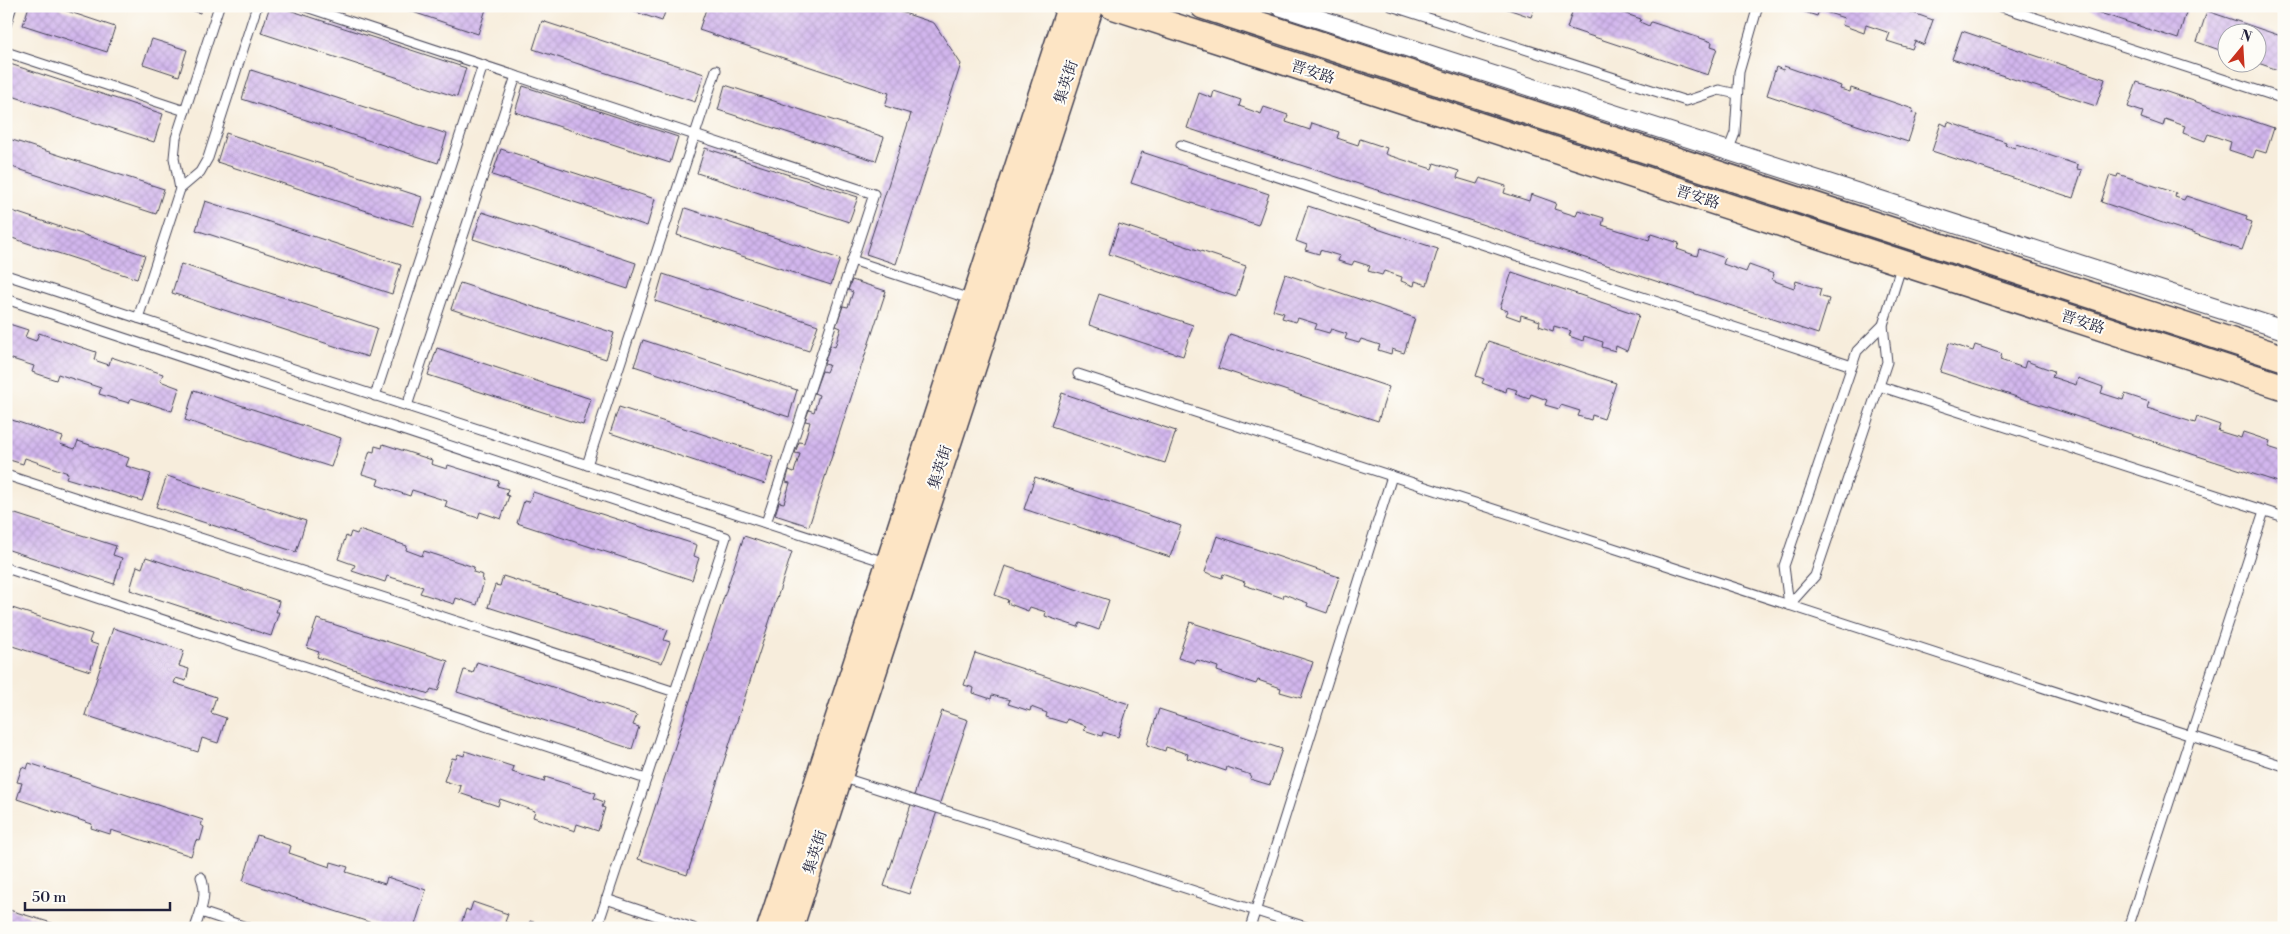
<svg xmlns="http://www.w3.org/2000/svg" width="2290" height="934" font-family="'Libre Bodoni','Noto Serif SC',serif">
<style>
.building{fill:url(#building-cross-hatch)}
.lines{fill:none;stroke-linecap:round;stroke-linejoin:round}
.service-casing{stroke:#424053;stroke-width:11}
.minor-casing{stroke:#424053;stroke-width:20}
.secondary-casing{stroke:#424053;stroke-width:28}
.service{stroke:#fff;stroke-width:9}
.minor{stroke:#fff;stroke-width:18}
.secondary{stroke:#fde5c5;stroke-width:25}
.labels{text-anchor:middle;stroke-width:4;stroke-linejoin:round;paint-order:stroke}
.street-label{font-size:15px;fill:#22223b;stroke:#fdfcf7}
</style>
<defs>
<pattern id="building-cross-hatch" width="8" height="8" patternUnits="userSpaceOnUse" patternTransform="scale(1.25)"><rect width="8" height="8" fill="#d2b6ed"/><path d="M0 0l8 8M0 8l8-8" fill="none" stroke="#b49ccc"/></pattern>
</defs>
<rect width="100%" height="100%" fill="#fdfcf7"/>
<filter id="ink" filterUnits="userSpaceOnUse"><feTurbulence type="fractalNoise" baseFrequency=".02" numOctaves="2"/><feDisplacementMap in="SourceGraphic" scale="10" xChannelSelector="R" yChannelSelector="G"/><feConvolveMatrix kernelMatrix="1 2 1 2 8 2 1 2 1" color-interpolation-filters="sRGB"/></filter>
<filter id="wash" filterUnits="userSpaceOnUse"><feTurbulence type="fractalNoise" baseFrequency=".0096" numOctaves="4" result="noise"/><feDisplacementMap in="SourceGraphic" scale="20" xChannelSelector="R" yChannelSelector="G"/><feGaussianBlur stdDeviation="1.12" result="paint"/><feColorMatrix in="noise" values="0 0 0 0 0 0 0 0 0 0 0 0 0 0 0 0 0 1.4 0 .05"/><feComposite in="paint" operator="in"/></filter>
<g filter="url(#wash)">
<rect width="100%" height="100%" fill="#f7eddc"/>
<g id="blocks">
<g class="building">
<path d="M 29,6 L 52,6 L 115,27 L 107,52 L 23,25 Z"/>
<path d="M 179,6 L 202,6 L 200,13 Z"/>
<path d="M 270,6 L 277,6 L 466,68 L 457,97 L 261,33 Z"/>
<path d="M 395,6 L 487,6 L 478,34 Z"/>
<path d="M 618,6 L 667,6 L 662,21 Z"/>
<path d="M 707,6 L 883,6 L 934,23 L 961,64 L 896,264 L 866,254 L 911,114 L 885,106 L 889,93 L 699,30 Z"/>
<path d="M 1499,6 L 1535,6 L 1531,17 Z"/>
<path d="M 1574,6 L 1602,6 L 1641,19 L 1640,22 L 1649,26 L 1651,22 L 1712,42 L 1711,46 L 1717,48 L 1708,75 L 1567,28 Z"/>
<path d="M 1800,6 L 1893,6 L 1933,20 L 1924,45 L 1915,41 L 1912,49 L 1887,41 L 1890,33 L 1866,25 L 1864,33 L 1842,25 L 1844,18 L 1819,10 L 1817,16 L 1799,10 Z"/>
<path d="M 2079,6 L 2188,6 L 2178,39 Z"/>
<path d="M 2207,11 L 2284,37 L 2284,72 L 2258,63 L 2258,32 L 2228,32 L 2228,53 L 2197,42 Z"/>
<path d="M 542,21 L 704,74 L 695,102 L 533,49 Z"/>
<path d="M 1962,31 L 2105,79 L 2096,106 L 1952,59 Z"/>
<path d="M 152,39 L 187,50 L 179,76 L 143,64 Z"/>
<path d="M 10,64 L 163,114 L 154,142 L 6,94 L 6,75 Z"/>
<path d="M 1784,66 L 1841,86 L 1840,89 L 1850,92 L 1851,88 L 1913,109 L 1912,113 L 1917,114 L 1908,142 L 1767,95 L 1776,67 L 1783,70 Z"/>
<path d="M 251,70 L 447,134 L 438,163 L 242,99 Z"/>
<path d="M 2137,82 L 2274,128 L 2266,153 L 2256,150 L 2253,158 L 2229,150 L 2231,142 L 2208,134 L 2205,141 L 2183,133 L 2185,126 L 2165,119 L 2163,126 L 2141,118 L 2143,112 L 2128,107 Z"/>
<path d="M 725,85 L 884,137 L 876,161 L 718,110 Z"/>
<path d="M 523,86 L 678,137 L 670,163 L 515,112 Z"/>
<path d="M 1214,91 L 1241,100 L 1239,106 L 1261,114 L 1264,107 L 1288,115 L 1286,122 L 1310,130 L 1312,123 L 1339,132 L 1337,138 L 1358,145 L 1360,139 L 1387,148 L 1385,154 L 1432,169 L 1434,163 L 1459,171 L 1457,178 L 1477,184 L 1480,178 L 1506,186 L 1504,193 L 1529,201 L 1531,194 L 1556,203 L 1554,209 L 1576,216 L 1578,210 L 1604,218 L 1602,225 L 1649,240 L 1651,234 L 1679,243 L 1677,249 L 1697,256 L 1699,249 L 1725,258 L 1723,264 L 1746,272 L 1749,265 L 1774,274 L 1772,280 L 1794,288 L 1796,281 L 1821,289 L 1819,296 L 1829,299 L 1818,334 L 1187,128 L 1199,93 L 1212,98 Z"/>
<path d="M 1948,122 L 2006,142 L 2005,145 L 2015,148 L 2016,144 L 2078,165 L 2077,169 L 2082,170 L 2073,198 L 1932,151 L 1941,123 L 1947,126 Z"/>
<path d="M 226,133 L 422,197 L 413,226 L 217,162 Z"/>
<path d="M 6,138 L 164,189 L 156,214 L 6,165 Z"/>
<path d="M 705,148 L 858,197 L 849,222 L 697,173 Z"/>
<path d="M 501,149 L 655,199 L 647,226 L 492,175 Z"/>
<path d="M 1142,152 L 1269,194 L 1258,225 L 1131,183 Z"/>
<path d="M 2118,174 L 2176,193 L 2175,197 L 2184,200 L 2186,196 L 2247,216 L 2246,220 L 2252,222 L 2242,250 L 2101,202 L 2110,175 L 2117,177 Z"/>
<path d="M 205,201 L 401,265 L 392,294 L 196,230 Z"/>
<path d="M 1308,206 L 1438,249 L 1427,285 L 1415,281 L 1414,286 L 1401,281 L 1402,277 L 1384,271 L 1382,275 L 1368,271 L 1370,266 L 1354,261 L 1352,265 L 1338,261 L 1340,256 L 1320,250 L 1319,254 L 1305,250 L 1307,245 L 1296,241 Z"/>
<path d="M 685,208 L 840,259 L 831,285 L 677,235 Z"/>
<path d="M 6,209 L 145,255 L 137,279 L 6,236 Z"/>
<path d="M 482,212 L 636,263 L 628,289 L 473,239 Z"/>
<path d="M 1119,224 L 1246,266 L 1236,297 L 1109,254 Z"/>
<path d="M 181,264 L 377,328 L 368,357 L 172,293 Z"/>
<path d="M 1512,272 L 1639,315 L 1627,351 L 1616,346 L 1615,351 L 1602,347 L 1603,342 L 1584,336 L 1583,341 L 1569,336 L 1571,331 L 1554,326 L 1553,331 L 1539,326 L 1540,321 L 1521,315 L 1520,320 L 1506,315 L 1508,311 L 1500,308 Z"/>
<path d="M 663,274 L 818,325 L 809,351 L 655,301 Z"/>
<path d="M 1285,274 L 1415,318 L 1404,353 L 1392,349 L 1391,354 L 1378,350 L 1380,345 L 1361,339 L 1359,343 L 1345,339 L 1347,334 L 1331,329 L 1329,333 L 1315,329 L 1317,324 L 1298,318 L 1296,322 L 1282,318 L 1284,313 L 1273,310 Z"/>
<path d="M 852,280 L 886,291 L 809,526 L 775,515 L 779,502 L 784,503 L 790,483 L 786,482 L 789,470 L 794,472 L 800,454 L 795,453 L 799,442 L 804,443 L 810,422 L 805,421 L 809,410 L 814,412 L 819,395 L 814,393 L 822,371 L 826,372 L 829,365 L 824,364 L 830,345 L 835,347 L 841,328 L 836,326 L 843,306 L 848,307 L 853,292 L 848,290 Z"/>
<path d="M 460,283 L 614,333 L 606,359 L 451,309 Z"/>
<path d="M 1099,294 L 1193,325 L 1183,356 L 1089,325 Z"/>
<path d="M 6,323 L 28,330 L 25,337 L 36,341 L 39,333 L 96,352 L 94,360 L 109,365 L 111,357 L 163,374 L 160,381 L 179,388 L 172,411 L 131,398 L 129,403 L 99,394 L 101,388 L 58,374 L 56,380 L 32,372 L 34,366 L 6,357 Z"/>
<path d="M 1230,334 L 1389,387 L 1378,421 L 1218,368 Z"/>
<path d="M 643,340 L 797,390 L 789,417 L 634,366 Z"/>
<path d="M 1488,341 L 1616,383 L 1604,419 L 1592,415 L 1591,420 L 1578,416 L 1580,411 L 1561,405 L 1559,409 L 1545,405 L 1547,400 L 1531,394 L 1529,399 L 1515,394 L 1517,390 L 1507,387 L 1506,392 L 1482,383 L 1484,379 L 1476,376 Z"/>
<path d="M 1949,343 L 1973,351 L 1975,345 L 2002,354 L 2000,360 L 2024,368 L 2026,361 L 2054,371 L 2052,377 L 2076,385 L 2078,378 L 2103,387 L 2101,393 L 2123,400 L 2125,394 L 2149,402 L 2147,408 L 2195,423 L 2197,417 L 2220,425 L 2218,431 L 2241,438 L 2243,432 L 2270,441 L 2268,447 L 2284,452 L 2284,484 L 1940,372 Z"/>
<path d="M 437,348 L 591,399 L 583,425 L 428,375 Z"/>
<path d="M 194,390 L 341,438 L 331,467 L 185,420 Z"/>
<path d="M 1062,393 L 1176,431 L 1165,463 L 1051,426 Z"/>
<path d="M 619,407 L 773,457 L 765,484 L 610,433 Z"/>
<path d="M 6,418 L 63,437 L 60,444 L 75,449 L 78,441 L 129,458 L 126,466 L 151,474 L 142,501 L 66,478 L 68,473 L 25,458 L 23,464 L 6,459 Z"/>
<path d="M 383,444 L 432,460 L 431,464 L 447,469 L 448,465 L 499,481 L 497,486 L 508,489 L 506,495 L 509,496 L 501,519 L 480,512 L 478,518 L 445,507 L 447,501 L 412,490 L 410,496 L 377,485 L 379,479 L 362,474 L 370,451 L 374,452 L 375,446 L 382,448 Z"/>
<path d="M 167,476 L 306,521 L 296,552 L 156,507 Z"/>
<path d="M 1035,477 L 1181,526 L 1170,557 L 1024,509 Z"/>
<path d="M 533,492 L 697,545 L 694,556 L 699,558 L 692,580 L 517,523 L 524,501 L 529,502 Z"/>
<path d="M 6,511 L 116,546 L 113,555 L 122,558 L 114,584 L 6,549 Z"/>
<path d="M 359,530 L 407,546 L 406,550 L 422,556 L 424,551 L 474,567 L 473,572 L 483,575 L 482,581 L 484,581 L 477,605 L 456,598 L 454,604 L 420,593 L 423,587 L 387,576 L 385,582 L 352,571 L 355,565 L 338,559 L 346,536 L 349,538 L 351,532 L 357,534 Z"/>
<path d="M 744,536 L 792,552 L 687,875 L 638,859 Z"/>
<path d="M 1217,536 L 1339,577 L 1327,613 L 1307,606 L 1308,603 L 1284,594 L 1283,598 L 1244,585 L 1245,582 L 1223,574 L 1222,578 L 1205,572 Z"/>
<path d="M 146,557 L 279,601 L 276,612 L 279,612 L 271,636 L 130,590 L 137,566 L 142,568 Z"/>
<path d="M 1005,566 L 1109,600 L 1099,630 L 1080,623 L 1078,627 L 1045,616 L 1046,612 L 1030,607 L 1028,611 L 1007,603 L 1008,600 L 995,595 Z"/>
<path d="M 503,576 L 668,630 L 664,640 L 670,642 L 662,663 L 488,607 L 495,585 L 500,586 Z"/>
<path d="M 6,606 L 92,634 L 89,642 L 98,645 L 90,671 L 6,644 Z"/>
<path d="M 317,619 L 448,661 L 438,691 L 431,689 L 429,694 L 317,657 L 319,652 L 307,648 Z"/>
<path d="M 1190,622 L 1313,662 L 1301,698 L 1280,692 L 1281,688 L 1258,680 L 1256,684 L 1217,671 L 1218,667 L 1197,660 L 1195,663 L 1178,658 Z"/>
<path d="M 113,628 L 184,651 L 179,666 L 189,669 L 186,681 L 176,678 L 174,683 L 216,697 L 211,713 L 226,718 L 218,743 L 202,738 L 198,752 L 85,715 Z"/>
<path d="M 975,653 L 1129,704 L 1118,737 L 1103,732 L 1102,736 L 1084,730 L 1086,726 L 1067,719 L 1066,723 L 1046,717 L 1047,713 L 1031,707 L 1030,711 L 1008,704 L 1010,700 L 992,695 L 991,699 L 973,693 L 974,688 L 964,685 Z"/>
<path d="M 477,662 L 637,715 L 633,725 L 639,727 L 632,749 L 457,692 L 464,670 L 473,673 Z"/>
<path d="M 1159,709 L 1282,749 L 1270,785 L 1250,779 L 1251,775 L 1227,767 L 1226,771 L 1187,758 L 1188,754 L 1166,747 L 1165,751 L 1147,745 Z"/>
<path d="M 942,711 L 968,720 L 909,894 L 884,886 Z"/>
<path d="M 465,751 L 514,767 L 512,772 L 544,782 L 545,777 L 596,793 L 594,798 L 604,802 L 602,807 L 605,808 L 598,831 L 577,824 L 575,831 L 533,817 L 535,811 L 500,799 L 498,806 L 459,793 L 461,786 L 444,781 L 452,758 L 456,759 L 458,754 L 464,756 Z"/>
<path d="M 29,763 L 203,820 L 201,825 L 204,827 L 200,841 L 196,840 L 191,856 L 111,830 L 110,834 L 91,828 L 92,824 L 17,799 L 22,783 L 17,782 L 22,767 L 27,769 Z"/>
<path d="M 257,835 L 291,846 L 289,853 L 330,867 L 331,862 L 348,867 L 346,872 L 385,884 L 387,877 L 426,890 L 414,928 L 387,928 L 243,881 Z"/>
<path d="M 473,902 L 508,914 L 505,922 L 522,928 L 460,928 L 466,909 L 470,911 Z"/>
<path d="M 6,909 L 55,924 L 53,928 L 6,928 Z"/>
<path d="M 530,921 L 550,927 L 550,928 L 528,928 Z"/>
</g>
</g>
</g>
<g filter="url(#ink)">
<use href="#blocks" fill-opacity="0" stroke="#424053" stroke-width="1"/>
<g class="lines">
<g class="service-casing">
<g id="service">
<path d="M 303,6 L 874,194 L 766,523"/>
<path d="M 1391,6 L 1686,101 L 1719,90 L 1737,94"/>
<path d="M 1999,6 L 2284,99"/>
<path d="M 6,25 L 12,6"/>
<path d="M 6,52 L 185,111"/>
<path d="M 1181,145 L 1852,366"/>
<path d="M 1728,151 L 1735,133 L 1739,72 L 1758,6"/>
<path d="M 180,189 L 200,172 L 208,158 L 257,6"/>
<path d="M 852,260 L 973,300"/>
<path d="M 6,275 L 888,563"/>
<path d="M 6,299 L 726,537 L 597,928"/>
<path d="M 138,318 L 180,189 L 174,158 L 176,138 L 219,6"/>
<path d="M 1078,374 L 2284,766"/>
<path d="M 1879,386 L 2284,517"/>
<path d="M 375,396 L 483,65"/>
<path d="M 407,406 L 516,76"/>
<path d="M 587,465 L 716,70"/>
<path d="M 6,475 L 675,692"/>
<path d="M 6,568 L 646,779"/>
<path d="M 1789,605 L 1815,576 L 1887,362 L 1883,325 L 1902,264"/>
<path d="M 1789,605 L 1784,566 L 1857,351 L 1883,325"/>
<path d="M 841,777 L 1309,928"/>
<path d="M 606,899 L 693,928"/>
<path d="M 201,912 L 249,928"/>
<path d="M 195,928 C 201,910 208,895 201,877"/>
<path d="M 1250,928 L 1392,476"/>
<path d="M 2128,928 L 2264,511"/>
</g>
</g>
<g class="minor-casing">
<path id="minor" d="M 1279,6 L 2284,330"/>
</g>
<g class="secondary-casing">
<g id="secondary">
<path d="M 1112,6 L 2284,387"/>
<path d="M 1203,6 L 2284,358"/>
<path d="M 770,928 L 1070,6"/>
<path d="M 790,928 L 1091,6"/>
</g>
</g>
<use href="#service" class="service"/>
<use href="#minor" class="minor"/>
<use href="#secondary" class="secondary"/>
</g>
</g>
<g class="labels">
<g class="street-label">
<text transform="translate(1313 72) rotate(18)" y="5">晋安路</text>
<text transform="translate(1066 82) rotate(-72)" y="5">集英街</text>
<text transform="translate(1698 197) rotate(18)" y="5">晋安路</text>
<text transform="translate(2083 322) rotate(18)" y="5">晋安路</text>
<text transform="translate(940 467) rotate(-72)" y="5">集英街</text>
<text transform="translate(815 852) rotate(-72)" y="5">集英街</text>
</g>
</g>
<rect width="2290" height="934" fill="none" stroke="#fdfcf7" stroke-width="25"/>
<g transform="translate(2242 48) rotate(18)"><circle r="24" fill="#fdfcf7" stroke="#a5a5ac"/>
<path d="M0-4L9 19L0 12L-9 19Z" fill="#c8321e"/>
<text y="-8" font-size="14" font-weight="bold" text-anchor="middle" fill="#22223b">N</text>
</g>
<path d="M25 902v8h145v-8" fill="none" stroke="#22223b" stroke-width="2.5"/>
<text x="32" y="902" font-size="15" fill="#22223b" stroke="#fdfcf7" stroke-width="4" paint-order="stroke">50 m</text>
</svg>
